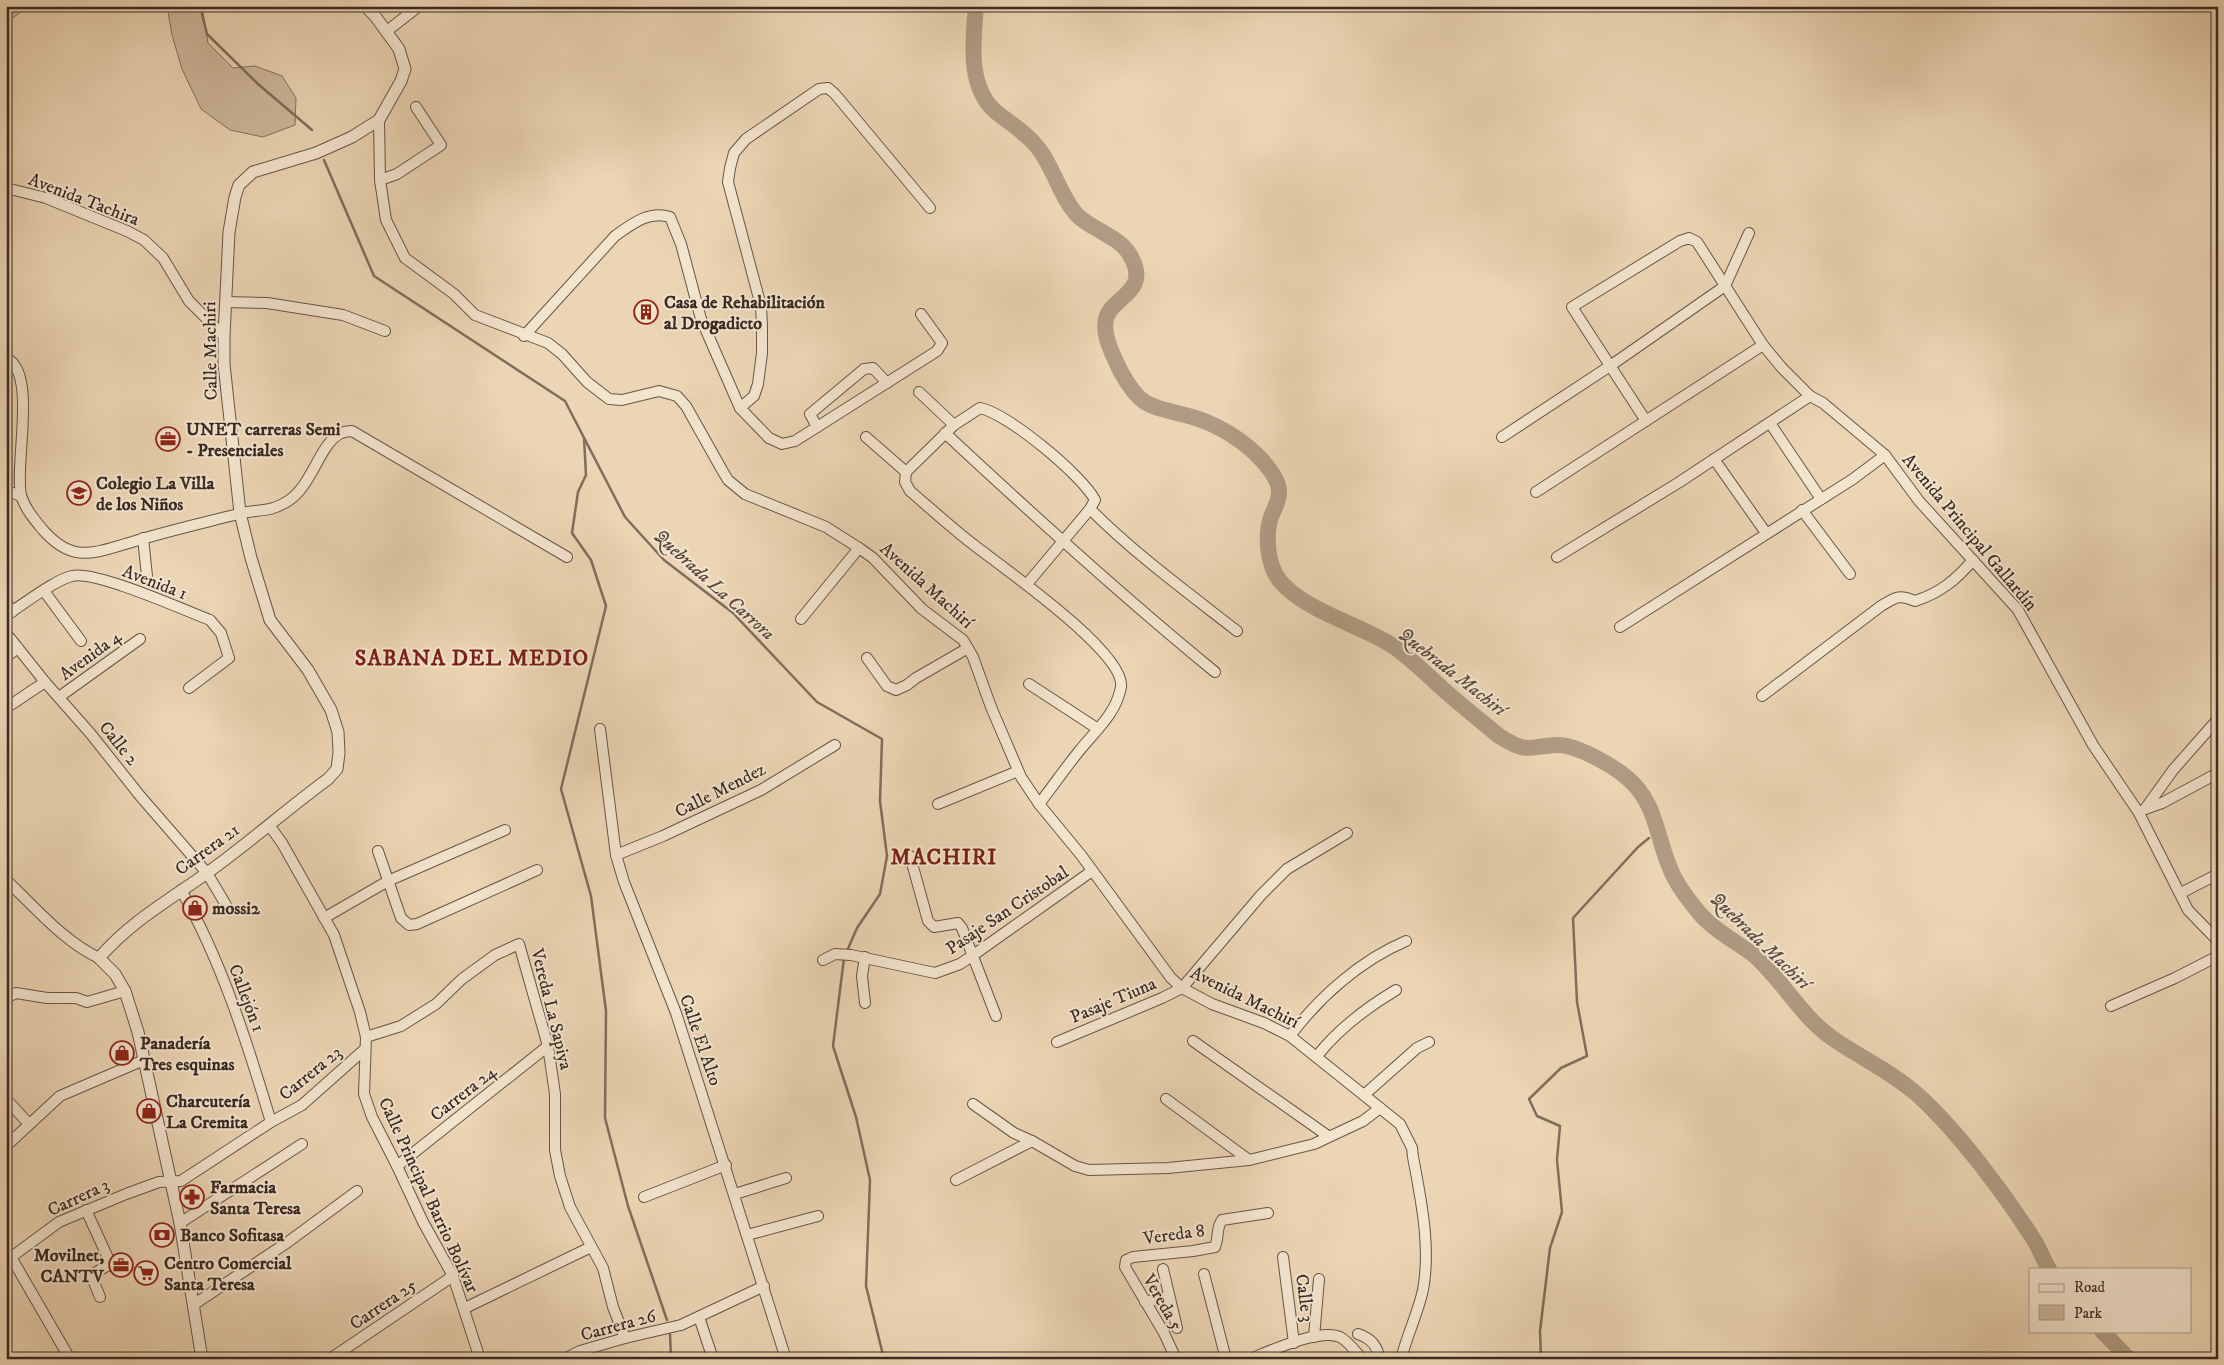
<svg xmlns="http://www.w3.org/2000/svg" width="2224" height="1365" font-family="'IM FELL DW Pica',serif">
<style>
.green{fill:#ceb89c;stroke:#847160}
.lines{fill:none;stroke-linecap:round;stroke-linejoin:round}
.stream{stroke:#806e5d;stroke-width:2.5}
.river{stroke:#af9b83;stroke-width:16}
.minor-casing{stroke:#665548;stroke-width:12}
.tertiary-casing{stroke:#665548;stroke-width:13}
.minor{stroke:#f3e4ce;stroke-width:10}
.tertiary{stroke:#f3e4ce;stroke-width:11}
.labels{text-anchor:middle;stroke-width:4;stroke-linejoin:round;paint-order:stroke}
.street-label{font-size:18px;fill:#392a24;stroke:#f3e4ce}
.poi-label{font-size:18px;font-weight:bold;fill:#392a24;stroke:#f3e4ce;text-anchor:start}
.water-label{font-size:19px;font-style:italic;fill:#5c4c40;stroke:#f3e4ce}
.district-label{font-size:22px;font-weight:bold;letter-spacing:1px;fill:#7a1f14;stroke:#f3e4ce}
</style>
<rect width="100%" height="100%" fill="#ecd5b4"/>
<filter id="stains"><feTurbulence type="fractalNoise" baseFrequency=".004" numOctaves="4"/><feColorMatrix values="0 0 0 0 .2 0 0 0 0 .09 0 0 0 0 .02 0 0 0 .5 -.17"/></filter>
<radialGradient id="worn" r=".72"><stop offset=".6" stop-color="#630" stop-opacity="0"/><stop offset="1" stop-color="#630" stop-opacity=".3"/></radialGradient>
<g class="green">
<path d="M 6,6 L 29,6 L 6,23 Z"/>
<path d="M 167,6 L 202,6 L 208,43 L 233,68 L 255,66 L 282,76 L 296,98 L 295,125 L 263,137 L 230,130 L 201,109 L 182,69 L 172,35 Z"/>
</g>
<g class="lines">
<g class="stream">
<path d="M 200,6 L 207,34 L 258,84 L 312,130"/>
<path d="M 324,160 L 374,276 L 565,401 L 625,517 L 664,560 L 733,613 L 817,702 L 882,739 L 880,801 L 887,856 L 880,894 L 857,928 L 847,951"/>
<path d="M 584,438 L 586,475 L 578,492 L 572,533 L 591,560 L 606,606 L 561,789 L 591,896 L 606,1011 L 605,1118 L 628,1206 L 667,1320"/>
<path d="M 844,958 L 833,1046 L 856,1117 L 870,1180 L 866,1286 L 884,1359"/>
<path d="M 2102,1331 L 2128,1359"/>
<path d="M 670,1334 L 671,1359"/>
<path d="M 1541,1359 L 1540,1331 L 1550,1248 L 1562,1212 L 1557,1160 L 1560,1126 L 1537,1116 L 1529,1099 L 1561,1068 L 1587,1056 L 1577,1002 L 1573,918 L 1638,847 L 1649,838"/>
</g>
<g class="river">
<path d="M 976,6 C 973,41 967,87 996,112 C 1011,124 1028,134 1039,149 C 1054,169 1060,196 1077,215 C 1092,230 1119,236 1130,255 C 1152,293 1111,296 1106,319 C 1102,336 1114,357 1121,372 C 1140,407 1150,406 1185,415 C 1211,421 1237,436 1256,454 C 1265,463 1280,479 1279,493 C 1279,501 1274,509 1271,517 C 1265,535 1267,565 1280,581 C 1304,610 1357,624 1390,644 C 1410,657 1427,675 1444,690 C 1462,706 1481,721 1499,736 C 1528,754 1526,747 1556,745 C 1575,744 1610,764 1625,776 C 1657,802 1655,833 1670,868 C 1676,884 1689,901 1701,915 C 1716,932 1737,942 1755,956 C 1783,981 1801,1016 1832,1038 C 1861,1058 1892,1072 1919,1096 C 1960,1134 2004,1193 2034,1240 C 2040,1249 2043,1260 2049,1269"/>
<path d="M 2102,1331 L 2129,1359"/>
</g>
<g class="minor-casing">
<g id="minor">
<path d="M 387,31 L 419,6"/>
<path d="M 379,120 L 380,180 L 386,220 L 405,258 L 454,294 L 475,315 L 548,343 L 562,354 L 587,382 L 609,399 L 622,400 L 659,391 L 677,396 L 686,406 L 722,470 L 728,480 L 745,494 L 826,527 L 859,548 L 873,558 L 922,609 L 963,640 L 973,657 L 991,707 L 1021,777 L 1039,804 L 1081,855 L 1171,978 L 1182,988 L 1212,1004 L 1264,1023 L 1290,1036 L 1400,1124 L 1412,1148 L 1413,1157 C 1421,1200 1431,1246 1423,1290 C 1418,1313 1407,1335 1401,1359"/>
<path d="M 380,180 L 397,174 L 441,145 L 416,107"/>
<path d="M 6,188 L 46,198 L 127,231 L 144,240 L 163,258 L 189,301 L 224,336"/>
<path d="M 227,302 L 267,303 L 343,315 L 385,331"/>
<path d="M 524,336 L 615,236 C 632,224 649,210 670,217 L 681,244 L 701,319 L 740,408 L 769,438 L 782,444 L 795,441 L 937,351 L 942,343 L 921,314"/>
<path d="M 6,358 C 38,372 14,464 21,495 C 25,509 34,519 43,530 C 73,564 93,553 132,542 C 167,531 203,523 238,514 C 260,508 267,514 288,501 C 313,485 319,444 341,433 C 344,432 349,431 352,431 L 567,557"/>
<path d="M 919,392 L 954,425"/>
<path d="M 740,408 L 754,396 L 758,384 L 762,353 L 762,326 L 761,306 L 728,182 L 730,168 L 734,153 L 746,139 L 819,89 L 828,88 L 835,94 L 930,208"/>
<path d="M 1646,421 L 1572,307 L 1680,241 L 1689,238 L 1697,242 L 1763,345 L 1782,368 L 1810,396 L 1823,403 L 1885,455 L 1919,501 L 2018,610 L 2093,745 L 2139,813 L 2188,910 L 2218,941"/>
<path d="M 1770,423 L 1821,499"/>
<path d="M 817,427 L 810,414 L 864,369 L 873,368 L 887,383"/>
<path d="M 945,433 C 1033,515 1122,596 1215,672"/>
<path d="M 866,437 L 906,472"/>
<path d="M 1502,437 L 1610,366 L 1725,286 L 1749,233"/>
<path d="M 1714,459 L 1766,533"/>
<path d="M 1536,492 L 1763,345"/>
<path d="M 6,494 L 13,493 L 21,496"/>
<path d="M 1090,509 C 1135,554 1187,592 1237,631"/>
<path d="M 1802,510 L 1850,574"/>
<path d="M 143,538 L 147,576"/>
<path d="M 1557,557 L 1678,483 L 1810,396"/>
<path d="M 1027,584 L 1090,509 L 1095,500 C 1081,474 1008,414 980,408 L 954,425 L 906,472 L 905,482 L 910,491 C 931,509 952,528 974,545 C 1002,567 1126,653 1121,687 C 1116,714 1096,730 1080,750 C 1066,767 1053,786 1039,804"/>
<path d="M 44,591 L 81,641"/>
<path d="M 6,601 L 12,612"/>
<path d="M 6,615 C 23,605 54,580 72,576 C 95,570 184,610 210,620 L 221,633 L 229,658 L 189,688"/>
<path d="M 801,619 L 859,548"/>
<path d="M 1620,627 L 1853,479 L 1885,455"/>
<path d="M 6,633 L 45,682 L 90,733 L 141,797 L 207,873 L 226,905"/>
<path d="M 6,657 L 18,648"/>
<path d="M 867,658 L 887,686 L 896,690 L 907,685 L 916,678 L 968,648"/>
<path d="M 1029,684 L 1098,729"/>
<path d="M 1762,696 L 1881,606 C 1896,597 1899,594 1915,601 C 1940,593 1956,580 1973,560"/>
<path d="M 59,697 L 140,639"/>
<path d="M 6,708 L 45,682"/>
<path d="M 600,729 L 616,855 L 624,882 L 676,1013 L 786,1359"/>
<path d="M 938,804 L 1018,771"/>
<path d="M 2145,809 L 2173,770 L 2218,719"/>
<path d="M 2145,809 L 2162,803 L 2218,773"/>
<path d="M 269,825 L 282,843 L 334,935 L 360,1012 L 366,1037 L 364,1094 L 372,1117 L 397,1166 L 423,1222 L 453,1276 L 480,1359"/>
<path d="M 378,851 L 401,918 L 409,925 L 417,924 L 537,870"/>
<path d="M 616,855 L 663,836 L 761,790 L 835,745"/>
<path d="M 910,856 L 928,921 L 934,927 L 958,923 L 962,928 L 996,1016"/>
<path d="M 6,880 C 35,907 63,941 99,958"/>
<path d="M 181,890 C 222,962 247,1042 271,1122"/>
<path d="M 2181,893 L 2218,874"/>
<path d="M 324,918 L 388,881 L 505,830"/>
<path d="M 865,957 L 862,976 L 865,1003"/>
<path d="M 823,960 L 835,954 L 851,955 L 935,973 L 960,964 L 972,956 L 1092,871"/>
<path d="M 6,998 L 16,993 L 47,998 L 76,998 L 87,1002 L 125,991"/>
<path d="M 2111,1006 L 2175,978 L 2218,956"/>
<path d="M 1290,1036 C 1319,997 1361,960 1406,941"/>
<path d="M 366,1037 L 401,1026 L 436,1004 L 462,979 L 495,955 L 519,944 L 548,1046 L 555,1094 L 555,1150 L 560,1176 L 570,1207 L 603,1268 L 613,1307 L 625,1338"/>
<path d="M 1193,1041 L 1328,1136"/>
<path d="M 1057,1042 L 1162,998 L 1182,988 L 1261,895 L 1287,869 L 1347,833"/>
<path d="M 1317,1056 C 1339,1028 1366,1008 1396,990"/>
<path d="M 1364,1095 L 1417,1048 L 1429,1042"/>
<path d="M 6,1099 L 29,1124"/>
<path d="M 1166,1099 L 1249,1160"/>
<path d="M 973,1104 L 1014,1133 L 1032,1141 L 1075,1166 L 1089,1170 L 1168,1168 L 1249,1160 L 1314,1144 L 1363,1121 L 1380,1108"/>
<path d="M 6,1146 L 60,1096 L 144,1060"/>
<path d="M 397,1166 L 548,1046"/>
<path d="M 956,1180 L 1032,1141"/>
<path d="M 735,1194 L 786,1178"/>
<path d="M 644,1197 L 726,1165"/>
<path d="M 86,1210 L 109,1260 L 107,1266 L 91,1275 L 100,1297"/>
<path d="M 180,1223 L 302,1144"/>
<path d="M 747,1235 L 818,1216"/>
<path d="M 11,1257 L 70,1359"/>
<path d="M 1283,1257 L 1294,1343"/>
<path d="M 6,1261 L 59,1222 L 126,1194 L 159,1182 L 181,1181 L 271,1122 L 302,1105 L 365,1049"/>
<path d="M 1163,1269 L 1177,1328"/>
<path d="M 1204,1274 L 1226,1359"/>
<path d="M 1145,1302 L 1169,1297"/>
<path d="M 193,1305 L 288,1242 L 357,1191"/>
<path d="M 465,1308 L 591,1247"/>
<path d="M 699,1317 L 713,1359"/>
<path d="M 1358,1334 C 1370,1338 1378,1345 1379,1359"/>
<path d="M 1314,1337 L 1319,1279"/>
<path d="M 330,1359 L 453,1276"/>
<path d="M 564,1359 L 580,1351 L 625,1338 L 681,1325 L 764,1286"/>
<path d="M 1176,1359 L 1164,1333 L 1125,1267 L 1126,1260 L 1133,1257 L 1193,1251 L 1215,1247 C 1219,1237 1216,1228 1222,1220 L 1268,1213"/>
<path d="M 1250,1359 C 1270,1351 1320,1328 1340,1337 C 1348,1341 1356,1352 1362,1359"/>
</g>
</g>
<g class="tertiary-casing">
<path id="tertiary" d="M 202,1359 L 180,1223 L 138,1032 L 125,991 L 115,974 L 99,958 C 131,921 168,901 207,873 C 249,843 287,809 328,779 L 337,769 L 339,753 L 338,732 L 331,710 L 308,670 L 270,620 L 251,558 L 240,513 L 224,364 L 224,336 L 229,232 L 235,197 L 239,185 L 253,172 L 316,153 L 352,137 L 379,120 L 401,81 L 405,69 L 399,49 L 375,16 L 365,6"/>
</g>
<use href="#minor" class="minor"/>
<use href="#tertiary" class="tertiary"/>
</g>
<defs>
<g id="building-ring" transform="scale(1.25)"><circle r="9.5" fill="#f3e4ce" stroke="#8f2418" stroke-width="1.5"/><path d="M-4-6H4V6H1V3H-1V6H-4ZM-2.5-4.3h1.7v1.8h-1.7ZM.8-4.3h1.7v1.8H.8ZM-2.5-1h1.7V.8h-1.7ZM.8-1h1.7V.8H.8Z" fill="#8f2418"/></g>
<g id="office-ring" transform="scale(1.25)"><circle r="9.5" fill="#f3e4ce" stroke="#8f2418" stroke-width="1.5"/><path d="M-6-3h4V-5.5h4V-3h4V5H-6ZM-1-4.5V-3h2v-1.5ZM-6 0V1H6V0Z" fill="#8f2418"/></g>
<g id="school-ring" transform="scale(1.25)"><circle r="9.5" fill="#f3e4ce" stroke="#8f2418" stroke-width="1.5"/><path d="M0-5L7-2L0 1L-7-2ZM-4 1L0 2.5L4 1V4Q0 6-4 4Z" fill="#8f2418"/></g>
<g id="shop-ring" transform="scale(1.25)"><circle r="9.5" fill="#f3e4ce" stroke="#8f2418" stroke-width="1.5"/><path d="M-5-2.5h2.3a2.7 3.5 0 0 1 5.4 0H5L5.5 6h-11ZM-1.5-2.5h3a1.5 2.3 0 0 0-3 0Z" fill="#8f2418"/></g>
<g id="pharmacy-ring" transform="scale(1.25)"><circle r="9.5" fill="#f3e4ce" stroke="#8f2418" stroke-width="1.5"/><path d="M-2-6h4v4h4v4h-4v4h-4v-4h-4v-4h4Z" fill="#8f2418"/></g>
<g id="bank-ring" transform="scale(1.25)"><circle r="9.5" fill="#f3e4ce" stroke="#8f2418" stroke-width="1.5"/><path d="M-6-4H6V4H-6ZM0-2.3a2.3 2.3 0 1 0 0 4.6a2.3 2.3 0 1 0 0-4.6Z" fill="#8f2418"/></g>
<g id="supermarket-ring" transform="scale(1.25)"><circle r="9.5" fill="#f3e4ce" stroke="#8f2418" stroke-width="1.5"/><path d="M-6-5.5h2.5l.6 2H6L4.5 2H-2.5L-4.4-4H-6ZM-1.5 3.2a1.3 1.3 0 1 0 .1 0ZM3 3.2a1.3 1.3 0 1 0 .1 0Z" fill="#8f2418"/></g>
</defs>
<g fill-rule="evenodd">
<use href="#building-ring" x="646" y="312"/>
<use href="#office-ring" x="168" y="439"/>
<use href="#school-ring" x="79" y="493"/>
<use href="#shop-ring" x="195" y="908"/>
<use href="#shop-ring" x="122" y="1053"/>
<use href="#shop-ring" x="149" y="1111"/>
<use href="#pharmacy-ring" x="192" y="1197"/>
<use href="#bank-ring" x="162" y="1235"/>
<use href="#office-ring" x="121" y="1265"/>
<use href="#supermarket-ring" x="146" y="1273"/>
</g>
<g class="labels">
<g class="street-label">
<text transform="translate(84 199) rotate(21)" y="6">Avenida Tachira</text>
<text transform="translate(210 351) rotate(-91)" y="6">Calle Machiri</text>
<text transform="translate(1970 532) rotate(50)" y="6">Avenida Principal Gallardín</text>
<text transform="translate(155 582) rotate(21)" y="6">Avenida 1</text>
<text transform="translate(927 585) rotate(42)" y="6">Avenida Machirí</text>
<text transform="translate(90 655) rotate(-36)" y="6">Avenida 4</text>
<text transform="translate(119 743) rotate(51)" y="6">Calle 2</text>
<text transform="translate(720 790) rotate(-27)" y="6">Calle Mendez</text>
<text transform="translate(207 849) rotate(-36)" y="6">Carrera 21</text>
<text transform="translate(1007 910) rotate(-34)" y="6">Pasaje San Cristobal</text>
<text transform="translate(1245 997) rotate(26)" y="6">Avenida Machirí</text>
<text transform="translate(247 998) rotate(69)" y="6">Callejón 1</text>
<text transform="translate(1113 1000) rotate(-23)" y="6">Pasaje Tiuna</text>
<text transform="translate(552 1009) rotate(76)" y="6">Vereda La Sapiya</text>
<text transform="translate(701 1040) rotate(71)" y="6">Calle El Alto</text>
<text transform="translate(310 1073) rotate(-39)" y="6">Carrera 23</text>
<text transform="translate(463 1093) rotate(-38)" y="6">Carrera 24</text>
<text transform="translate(429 1195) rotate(65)" y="6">Calle Principal Barrio Bolívar</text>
<text transform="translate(78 1197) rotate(-25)" y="6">Carrera 3</text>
<text transform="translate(1174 1234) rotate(-8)" y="6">Vereda 8</text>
<text transform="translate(1305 1298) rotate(83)" y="6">Calle 3</text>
<text transform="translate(1163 1302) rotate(60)" y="6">Vereda 5</text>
<text transform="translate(383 1304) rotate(-34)" y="6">Carrera 25</text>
<text transform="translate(618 1325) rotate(-15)" y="6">Carrera 26</text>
</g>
<g class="poi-label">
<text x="664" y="308">Casa de Rehabilitación<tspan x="664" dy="21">al Drogadicto</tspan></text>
<text x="186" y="435">UNET carreras Semi<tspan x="186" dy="21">- Presenciales</tspan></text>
<text x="96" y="489">Colegio La Villa<tspan x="96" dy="21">de los Niños</tspan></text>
<text x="212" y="914">mossi2</text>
<text x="140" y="1049">Panadería<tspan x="140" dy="21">Tres esquinas</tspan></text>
<text x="166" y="1107">Charcutería<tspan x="166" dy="21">La Cremita</tspan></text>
<text x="210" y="1193">Farmacia<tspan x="210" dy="21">Santa Teresa</tspan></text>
<text x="180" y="1241">Banco Sofitasa</text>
<text x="104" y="1261" text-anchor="end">Movilnet,<tspan x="104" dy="21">CANTV</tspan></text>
<text x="164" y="1269">Centro Comercial<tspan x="164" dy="21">Santa Teresa</tspan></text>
</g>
<g class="water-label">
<text transform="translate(715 584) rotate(42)" y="7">Quebrada La Carrora</text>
<text transform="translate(1453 671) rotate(38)" y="7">Quebrada Machirí</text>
<text transform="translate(1761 940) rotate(44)" y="7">Quebrada Machirí</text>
</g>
<g class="district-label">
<text x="472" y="665">SABANA DEL MEDIO</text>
<text x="944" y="864">MACHIRI</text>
</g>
</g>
<rect width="2224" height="1365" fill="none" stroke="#ecd5b4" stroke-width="25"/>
<rect x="8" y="8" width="2209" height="1350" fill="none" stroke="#392a24" stroke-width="2.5"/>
<rect x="12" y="12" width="2199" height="1340" fill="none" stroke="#392a24"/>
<rect x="2029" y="1268" width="162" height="65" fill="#f3e4ce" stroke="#a99a8a"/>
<rect x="2039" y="1284" width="25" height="8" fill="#f3e4ce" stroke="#a99a8a"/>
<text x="2074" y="1292" font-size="15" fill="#392a24">Road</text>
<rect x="2039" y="1305" width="25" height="15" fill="#ceb89c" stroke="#a99a8a"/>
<text x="2074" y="1318" font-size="15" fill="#392a24">Park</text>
<rect width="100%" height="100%" filter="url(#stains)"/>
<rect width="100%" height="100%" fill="url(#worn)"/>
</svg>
